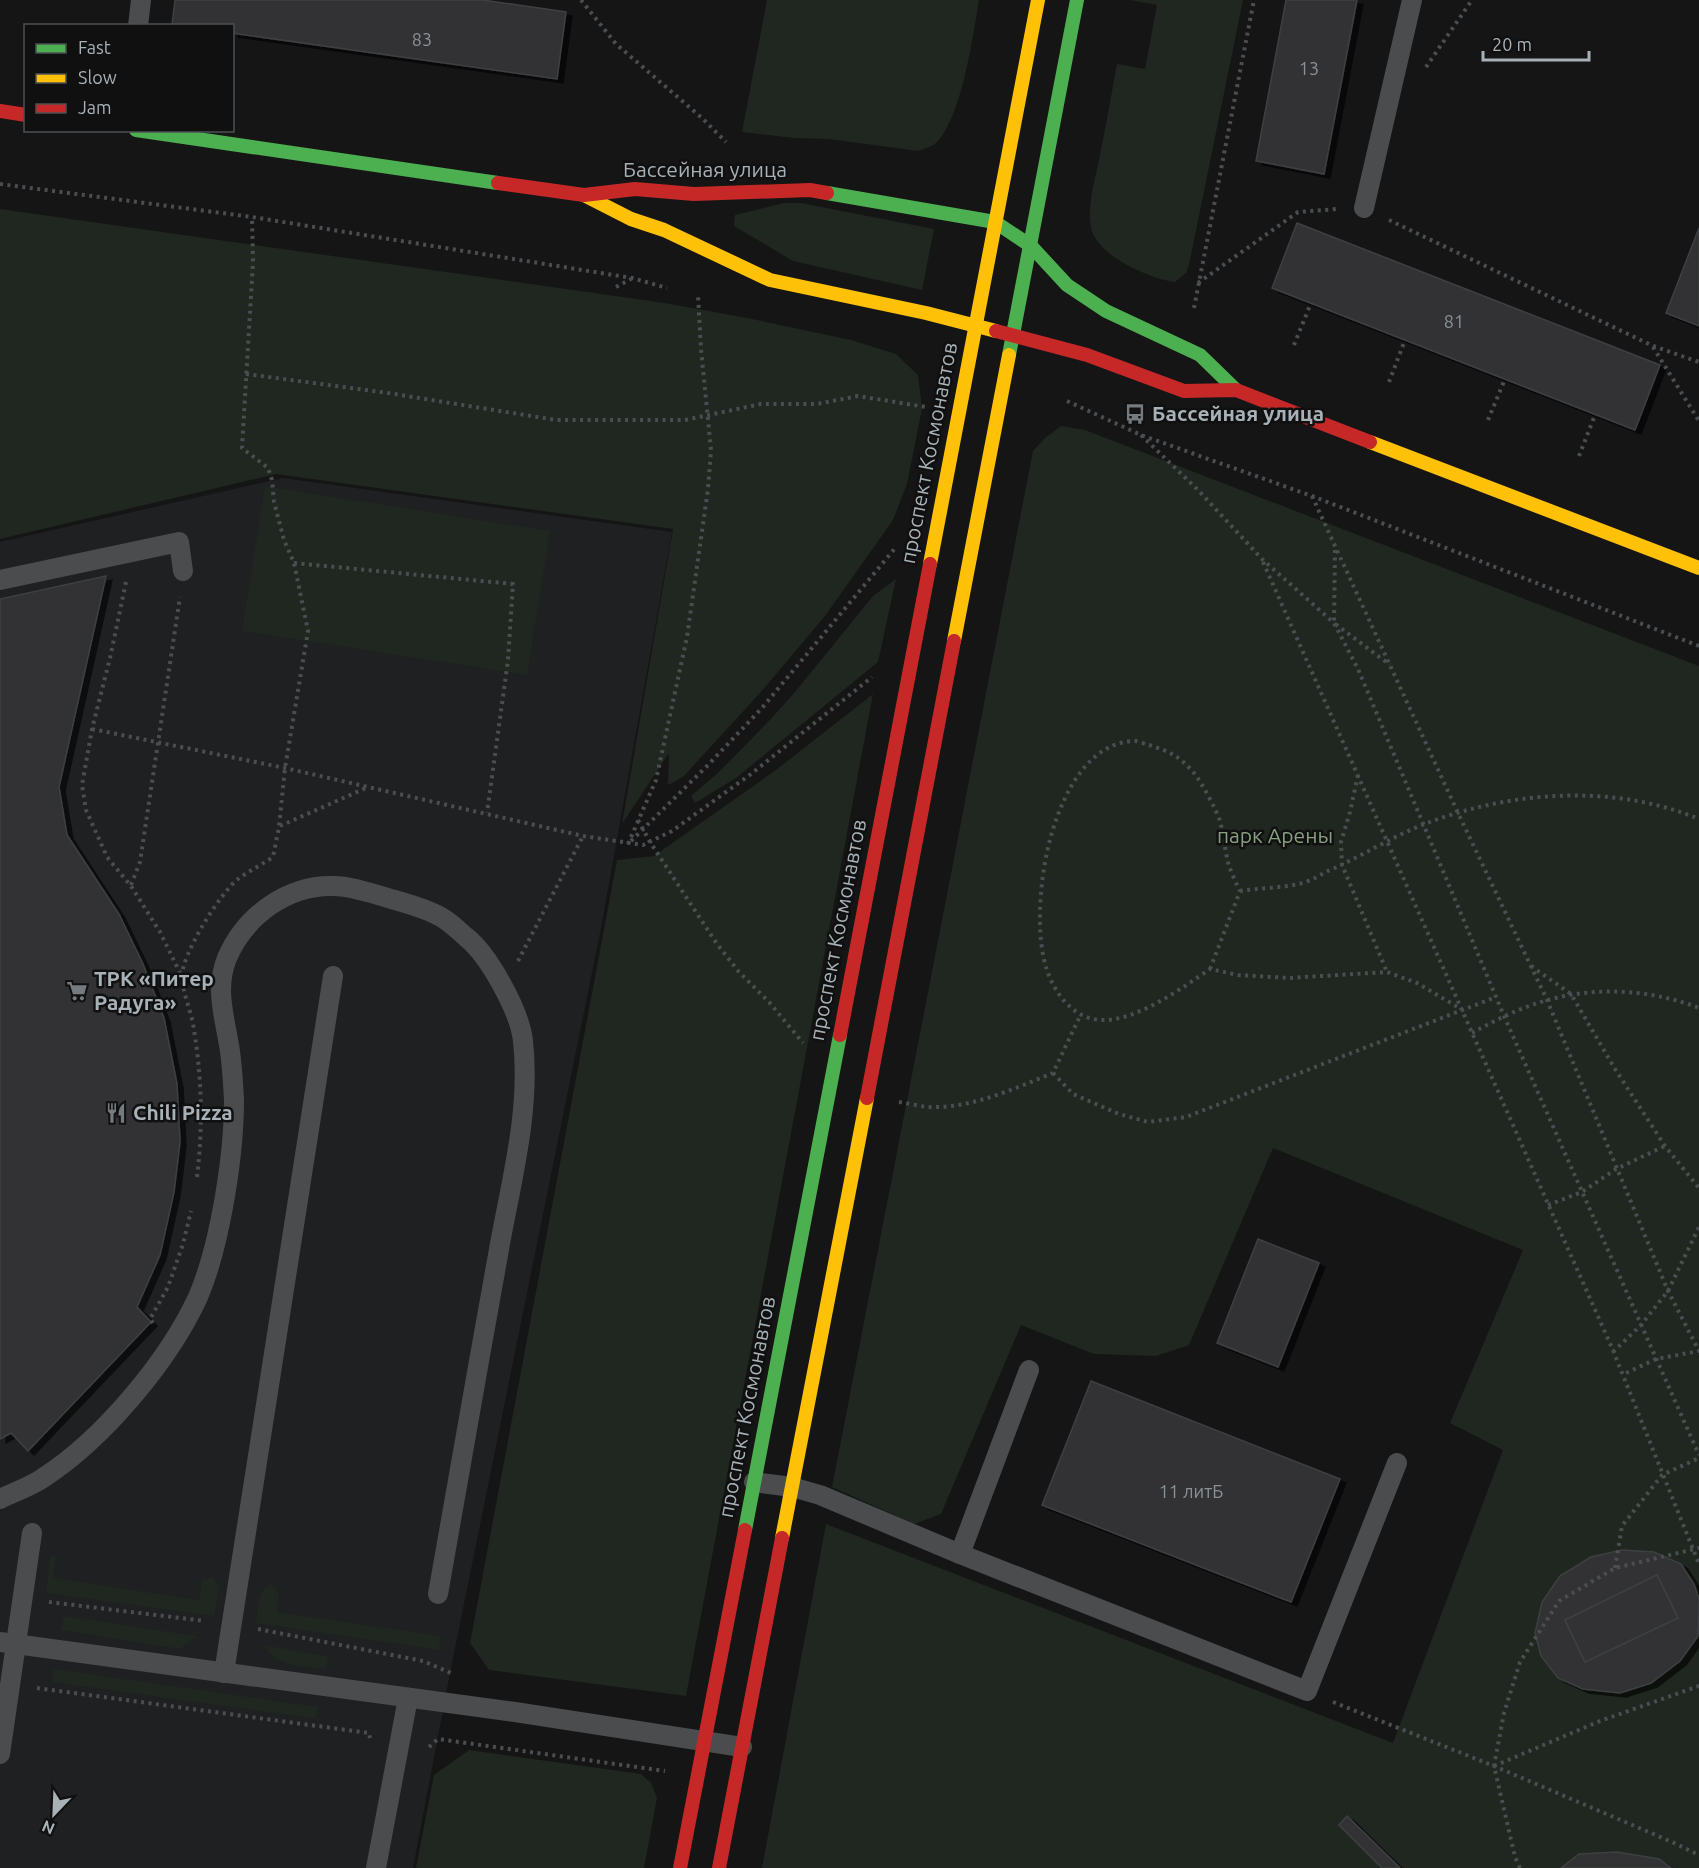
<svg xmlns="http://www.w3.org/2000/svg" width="1699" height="1868" font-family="Ubuntu,sans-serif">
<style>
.built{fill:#1f2021}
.green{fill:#202620}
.building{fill:#313234;stroke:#3e4042;stroke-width:1.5;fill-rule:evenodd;filter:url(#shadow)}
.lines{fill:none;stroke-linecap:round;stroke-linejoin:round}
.path{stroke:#4b4e50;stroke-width:4;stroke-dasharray:3 4.5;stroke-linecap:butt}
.lane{stroke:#4a4c4e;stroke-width:20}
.fast{stroke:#4caf50;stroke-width:14}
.slow{stroke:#ffc107;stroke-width:14}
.jam{stroke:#c62828;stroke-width:14}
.labels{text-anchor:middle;stroke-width:5;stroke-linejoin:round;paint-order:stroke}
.number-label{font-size:18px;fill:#8a9196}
.street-label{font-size:21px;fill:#a7b1b6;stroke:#101011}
.poi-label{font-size:21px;font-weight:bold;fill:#a7b1b6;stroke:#101011;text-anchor:start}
.park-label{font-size:21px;fill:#88a07f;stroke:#101011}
</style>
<defs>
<filter id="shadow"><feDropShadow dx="6" dy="4" stdDeviation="0" flood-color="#0009"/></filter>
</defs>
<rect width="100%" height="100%" fill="#151516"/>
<path class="built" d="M 283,478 L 672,532 L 601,928 L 450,1673 L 413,1868 L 0,1868 L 0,542 Z"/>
<g class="green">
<path d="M 767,0 L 979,0 C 973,37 962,112 939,140 C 933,147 926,148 918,151 L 829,139 L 794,138 L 742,132 Z"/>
<path d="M 1130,0 L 1243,0 L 1189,265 L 1186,273 L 1175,282 C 1150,279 1095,255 1091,227 C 1087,204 1095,181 1099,159 C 1106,127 1111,96 1117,64 L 1145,69 L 1157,5 Z"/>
<path d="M 784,203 L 801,203 L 934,229 L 922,290 L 793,261 L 734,226 L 735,215 Z"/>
<path d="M 0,209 L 665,303 L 747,318 L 851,340 L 896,354 L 918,375 L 922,409 L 907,484 L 893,520 L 825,616 L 760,693 L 683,777 L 668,785 L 669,753 L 622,824 L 673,529 L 276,474 L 0,539 Z"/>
<path d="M 1061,426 L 1085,430 L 1699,666 L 1699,1868 L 762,1868 L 826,1524 L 1393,1743 L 1503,1450 L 1450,1423 L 1523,1250 L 1273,1148 L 1189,1345 L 1156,1356 L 1094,1354 L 1021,1325 L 941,1514 L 914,1524 L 832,1487 L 1033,451 L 1045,438 Z"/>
<path d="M 265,486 L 550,531 L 527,675 L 242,631 Z"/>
<path d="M 896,579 L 878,662 L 736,778 L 695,803 L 691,796 L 719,772 L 768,722 L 795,692 L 873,596 Z"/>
<path d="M 873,694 L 686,1696 L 489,1670 L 470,1643 L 617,860 L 654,856 L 776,770 Z"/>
<path d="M 53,1555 L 56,1557 L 53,1578 L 199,1600 L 202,1580 L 213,1577 L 219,1586 L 214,1616 L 46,1593 L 50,1557 Z"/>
<path d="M 271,1584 L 279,1593 L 277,1612 L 441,1636 L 439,1650 L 256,1623 C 258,1609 257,1591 271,1584 Z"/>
<path d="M 64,1616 L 197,1636 L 180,1649 L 61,1630 Z"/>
<path d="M 264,1645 L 328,1656 L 326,1669 C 303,1666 276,1668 264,1645 Z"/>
<path d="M 54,1669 L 318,1707 L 316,1719 L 52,1682 Z"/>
<path d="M 469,1750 L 641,1774 L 651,1783 L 657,1798 L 644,1868 L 416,1868 L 434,1775 Z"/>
</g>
<g class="building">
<path d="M 175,0 L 483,0 L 566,12 L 557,79 L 232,33 L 232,26 L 172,25 Z"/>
<path d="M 1286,0 L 1357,0 L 1324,174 L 1256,161 Z"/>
<path d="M 1297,223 L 1660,365 L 1635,430 L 1272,288 Z"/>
<path d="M 1699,228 L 1699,326 L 1666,313 Z"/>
<path d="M 106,576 L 59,787 L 67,835 L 119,914 L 143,964 L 164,1018 L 177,1084 L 180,1142 L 174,1192 L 160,1255 L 137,1307 L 151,1322 L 28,1451 L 11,1433 L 0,1439 L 0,599 Z"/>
<path d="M 1258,1239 L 1319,1263 L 1278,1367 L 1217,1343 Z"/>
<path d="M 1091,1381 L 1340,1479 L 1291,1602 L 1042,1505 Z"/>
<path d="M 1622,1550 L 1654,1552 L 1681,1564 L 1694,1584 L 1699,1599 L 1698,1636 L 1680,1661 L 1651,1683 L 1620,1693 L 1583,1689 L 1558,1678 L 1541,1656 L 1535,1633 L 1542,1602 L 1560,1576 L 1591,1557 ZM 1657,1575 L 1678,1618 L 1585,1662 L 1565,1620 Z"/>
<path d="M 1657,1575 L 1678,1618 L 1585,1662 L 1565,1620 Z"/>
<path d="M 1347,1816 L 1400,1868 L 1382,1868 L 1339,1825 Z"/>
<path d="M 1617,1852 L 1659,1859 L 1671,1868 L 1561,1868 L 1579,1854 Z"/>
</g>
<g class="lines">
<g class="path">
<path d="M 581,0 L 616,44 L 702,118 L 726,142"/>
<path d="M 1426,67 L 1472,0"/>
<path d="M 0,184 L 252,217 L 632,278 L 667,288"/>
<path d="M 1389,220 L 1653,346 L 1699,362"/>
<path d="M 1198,283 L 1298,212 L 1337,209"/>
<path d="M 616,287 L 631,279"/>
<path d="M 1194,308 L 1254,0"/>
<path d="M 1294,345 L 1311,303"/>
<path d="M 1653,347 L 1699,421"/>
<path d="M 246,374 L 388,393 L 556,420 L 685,420 L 761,404 L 817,404 L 858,396 L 926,407"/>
<path d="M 1389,382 L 1405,340"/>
<path d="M 1067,401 L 1141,435 L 1312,496 L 1699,646"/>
<path d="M 1488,420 L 1505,379"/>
<path d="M 1141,435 L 1198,490 L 1262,559 L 1334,623 L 1358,669 L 1504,1016 L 1699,1455"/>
<path d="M 1579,456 L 1595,415"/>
<path d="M 1312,496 L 1458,813 L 1547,1000 L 1668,1291 L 1699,1351 L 1656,1359 L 1622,1375"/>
<path d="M 1335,550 L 1334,623 L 1390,665"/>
<path d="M 1263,562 L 1612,1348 L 1699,1564"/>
<path d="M 294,563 L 513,584 L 508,660 L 487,813"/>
<path d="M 126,582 L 110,658 L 92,729 L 82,785 L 86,810 L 107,857 L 131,886 L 160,932 L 181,975"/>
<path d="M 92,729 L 285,768 L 583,836 L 643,845 L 672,831 L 751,774 L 872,677"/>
<path d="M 1358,775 L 1350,812 L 1341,842 L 1342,865 L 1387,972"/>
<path d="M 638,820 L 650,842 L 717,944 L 739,972 L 769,1002 L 803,1043"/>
<path d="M 280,826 L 366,788"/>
<path d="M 631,841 L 708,765 L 762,708 L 897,546"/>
<path d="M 628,844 L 656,780 L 687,637 L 708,489 L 711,450 L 701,349 L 698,295"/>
<path d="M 131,885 L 140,862 L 180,597"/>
<path d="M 1240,891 C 1260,888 1283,888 1303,883 C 1312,880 1320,875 1328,871 C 1360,857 1390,838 1422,825 C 1509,791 1612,783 1699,819"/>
<path d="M 518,961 L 583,836"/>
<path d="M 1531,966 L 1571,994 L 1615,1069 L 1665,1146 L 1699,1188"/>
<path d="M 1210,969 L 1240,891 C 1236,883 1232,874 1229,866 C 1225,852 1224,836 1220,821 C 1216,809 1202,783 1194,773 C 1179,756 1171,752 1149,745 C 1144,744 1137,740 1132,741 C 1051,747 1026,910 1047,970 C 1055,994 1073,1018 1100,1020 C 1136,1022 1182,988 1210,969 L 1238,975 L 1289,978 L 1387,972 L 1417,983 L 1461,1009"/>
<path d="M 1472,1033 C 1496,1020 1521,1007 1548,1000 C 1597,986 1653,990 1699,1008"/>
<path d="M 1053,1073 L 1073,1094 L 1119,1114 L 1148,1122 L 1186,1117 L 1496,997"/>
<path d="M 899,1102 C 908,1103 918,1106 927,1107 C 971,1109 1013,1089 1053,1073 L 1080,1016"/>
<path d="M 197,1177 C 203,1128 202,1079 194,1030 C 192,1013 183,995 182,977 C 181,955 221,892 238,879 C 249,871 261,865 273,857 L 279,827 L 285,768 L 308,631 L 294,563 L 284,540 L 274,502 L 272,480 L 268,468 L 242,448 L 253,262 L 252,217"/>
<path d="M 1548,1205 L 1582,1192 L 1616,1169 L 1665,1146"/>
<path d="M 153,1323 L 150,1319 L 168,1287 L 183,1244 L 191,1211"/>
<path d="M 1613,1352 L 1641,1325 L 1668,1291 L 1699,1227"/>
<path d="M 1615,1568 L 1622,1526 L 1662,1475 L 1699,1458"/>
<path d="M 49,1602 L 205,1621"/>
<path d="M 258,1629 L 423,1661 L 451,1673"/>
<path d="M 37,1688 L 369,1733 L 370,1738"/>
<path d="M 1333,1702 L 1494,1766 L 1672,1842 L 1699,1855"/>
<path d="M 429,1747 L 438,1739 L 665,1771"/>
<path d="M 1494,1766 L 1600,1721 L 1699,1686"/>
<path d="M 1520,1868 L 1515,1857 L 1494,1766 L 1504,1713 L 1520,1662 L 1559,1601 L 1615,1568 L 1699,1548"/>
</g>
<g class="lane">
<path d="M 138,26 L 141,0"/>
<path d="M 1364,208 L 1412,0"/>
<path d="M 0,580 L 179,542 L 183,571"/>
<path d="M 754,1482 L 792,1487 L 820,1495 L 960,1554 L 1307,1691 L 1397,1463"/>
<path d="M 0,1499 C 14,1492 30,1487 43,1478 C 103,1439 168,1362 198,1297 C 220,1246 234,1156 234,1100 C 233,1082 232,1062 229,1045 C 224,1015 215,988 227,958 C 245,916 287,885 333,886 C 351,886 371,893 388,898 C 405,903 425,908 441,917 C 450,922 458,930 466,937 C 489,955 520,1012 523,1041 C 531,1112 510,1185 498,1255 C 478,1368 457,1481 438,1594"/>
<path d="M 960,1554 L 1029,1370"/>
<path d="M 0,1642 L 515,1712 L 742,1747"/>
<path d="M 224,1673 L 333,976"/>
<path d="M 0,1754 L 32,1533"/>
<path d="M 376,1868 L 408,1698"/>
</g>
<g class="fast">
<path d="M 136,130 L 498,183"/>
<path d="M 827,193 L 995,222 L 1031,246 L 1067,285 L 1106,311 L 1200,355 L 1236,390"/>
<path d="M 1009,355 L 1077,0"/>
<path d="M 745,1530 L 840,1035"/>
</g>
<g class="slow">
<path d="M 584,195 L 631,219 L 664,230 L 770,280 L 926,313 L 996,331"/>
<path d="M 1370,442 L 1699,568"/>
<path d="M 930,564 L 1038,0"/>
<path d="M 954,641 L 1009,355"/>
<path d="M 782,1538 L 867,1098"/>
</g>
<g class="jam">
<path d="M 0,111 L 26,115"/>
<path d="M 498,183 L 584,195 L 635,189 L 694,194 L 810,190 L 827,193"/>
<path d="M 996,331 L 1087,355 L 1184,391 L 1236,390 L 1370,442"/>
<path d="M 840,1035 L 930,564"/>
<path d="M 867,1098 L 954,641"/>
<path d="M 680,1868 L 745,1530"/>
<path d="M 719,1868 L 782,1538"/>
</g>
</g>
<defs>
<g id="bus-bare" transform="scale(1.62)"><path d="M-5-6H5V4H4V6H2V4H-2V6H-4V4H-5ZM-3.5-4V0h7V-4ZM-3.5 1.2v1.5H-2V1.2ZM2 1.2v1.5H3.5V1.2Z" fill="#747a7e" stroke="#101011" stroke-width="2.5" paint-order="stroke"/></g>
<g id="supermarket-bare" transform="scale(1.62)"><path d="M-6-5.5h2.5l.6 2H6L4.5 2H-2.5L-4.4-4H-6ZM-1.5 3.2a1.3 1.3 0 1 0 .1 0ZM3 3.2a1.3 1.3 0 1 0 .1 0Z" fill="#747a7e" stroke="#101011" stroke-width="2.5" paint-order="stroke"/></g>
<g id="restaurant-bare" transform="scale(1.62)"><path d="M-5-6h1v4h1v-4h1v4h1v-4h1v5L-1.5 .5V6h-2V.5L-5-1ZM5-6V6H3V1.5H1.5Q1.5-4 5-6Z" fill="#747a7e" stroke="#101011" stroke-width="2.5" paint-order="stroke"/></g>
</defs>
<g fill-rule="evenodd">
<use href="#bus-bare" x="1135" y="414"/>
<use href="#supermarket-bare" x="77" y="991"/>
<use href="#restaurant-bare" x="116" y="1113"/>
</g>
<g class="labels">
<g class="number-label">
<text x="422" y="46">83</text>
<text x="1309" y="75">13</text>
<text x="1454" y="328">81</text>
<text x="1191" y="1498">11 литБ</text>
</g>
<g class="street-label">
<text x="705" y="177">Бассейная улица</text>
<text transform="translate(929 453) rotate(-79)" y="7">проспект Космонавтов</text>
<text transform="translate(838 930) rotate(-79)" y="7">проспект Космонавтов</text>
<text transform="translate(747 1407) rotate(-79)" y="7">проспект Космонавтов</text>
</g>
<g class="poi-label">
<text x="1152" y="421">Бассейная улица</text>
<text x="94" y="986">ТРК «Питер<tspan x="94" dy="24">Радуга»</tspan></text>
<text x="133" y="1120">Chili Pizza</text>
</g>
<g class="park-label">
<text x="1275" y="843">парк Арены</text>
</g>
</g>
<rect x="24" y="24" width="210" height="108" fill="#101011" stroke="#4c5053" stroke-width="1.5"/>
<rect x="36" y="44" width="30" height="9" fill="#4caf50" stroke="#4c5053" stroke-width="1.5"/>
<text x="78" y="54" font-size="18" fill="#a7b1b6">Fast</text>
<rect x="36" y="74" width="30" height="9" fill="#ffc107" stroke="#4c5053" stroke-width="1.5"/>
<text x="78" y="84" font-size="18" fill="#a7b1b6">Slow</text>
<rect x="36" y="104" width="30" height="9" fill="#c62828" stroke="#4c5053" stroke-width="1.5"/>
<text x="78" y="114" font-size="18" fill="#a7b1b6">Jam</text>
<g transform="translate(54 1814) rotate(203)" stroke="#101011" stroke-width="4.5" paint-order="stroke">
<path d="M0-4.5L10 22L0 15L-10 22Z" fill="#a7b1b6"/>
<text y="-9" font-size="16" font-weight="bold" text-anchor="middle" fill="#a7b1b6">N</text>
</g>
<path d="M1483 51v9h106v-9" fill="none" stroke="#a7b1b6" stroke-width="3"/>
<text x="1492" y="51" font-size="18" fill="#a7b1b6" stroke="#101011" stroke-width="4.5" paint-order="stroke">20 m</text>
</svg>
